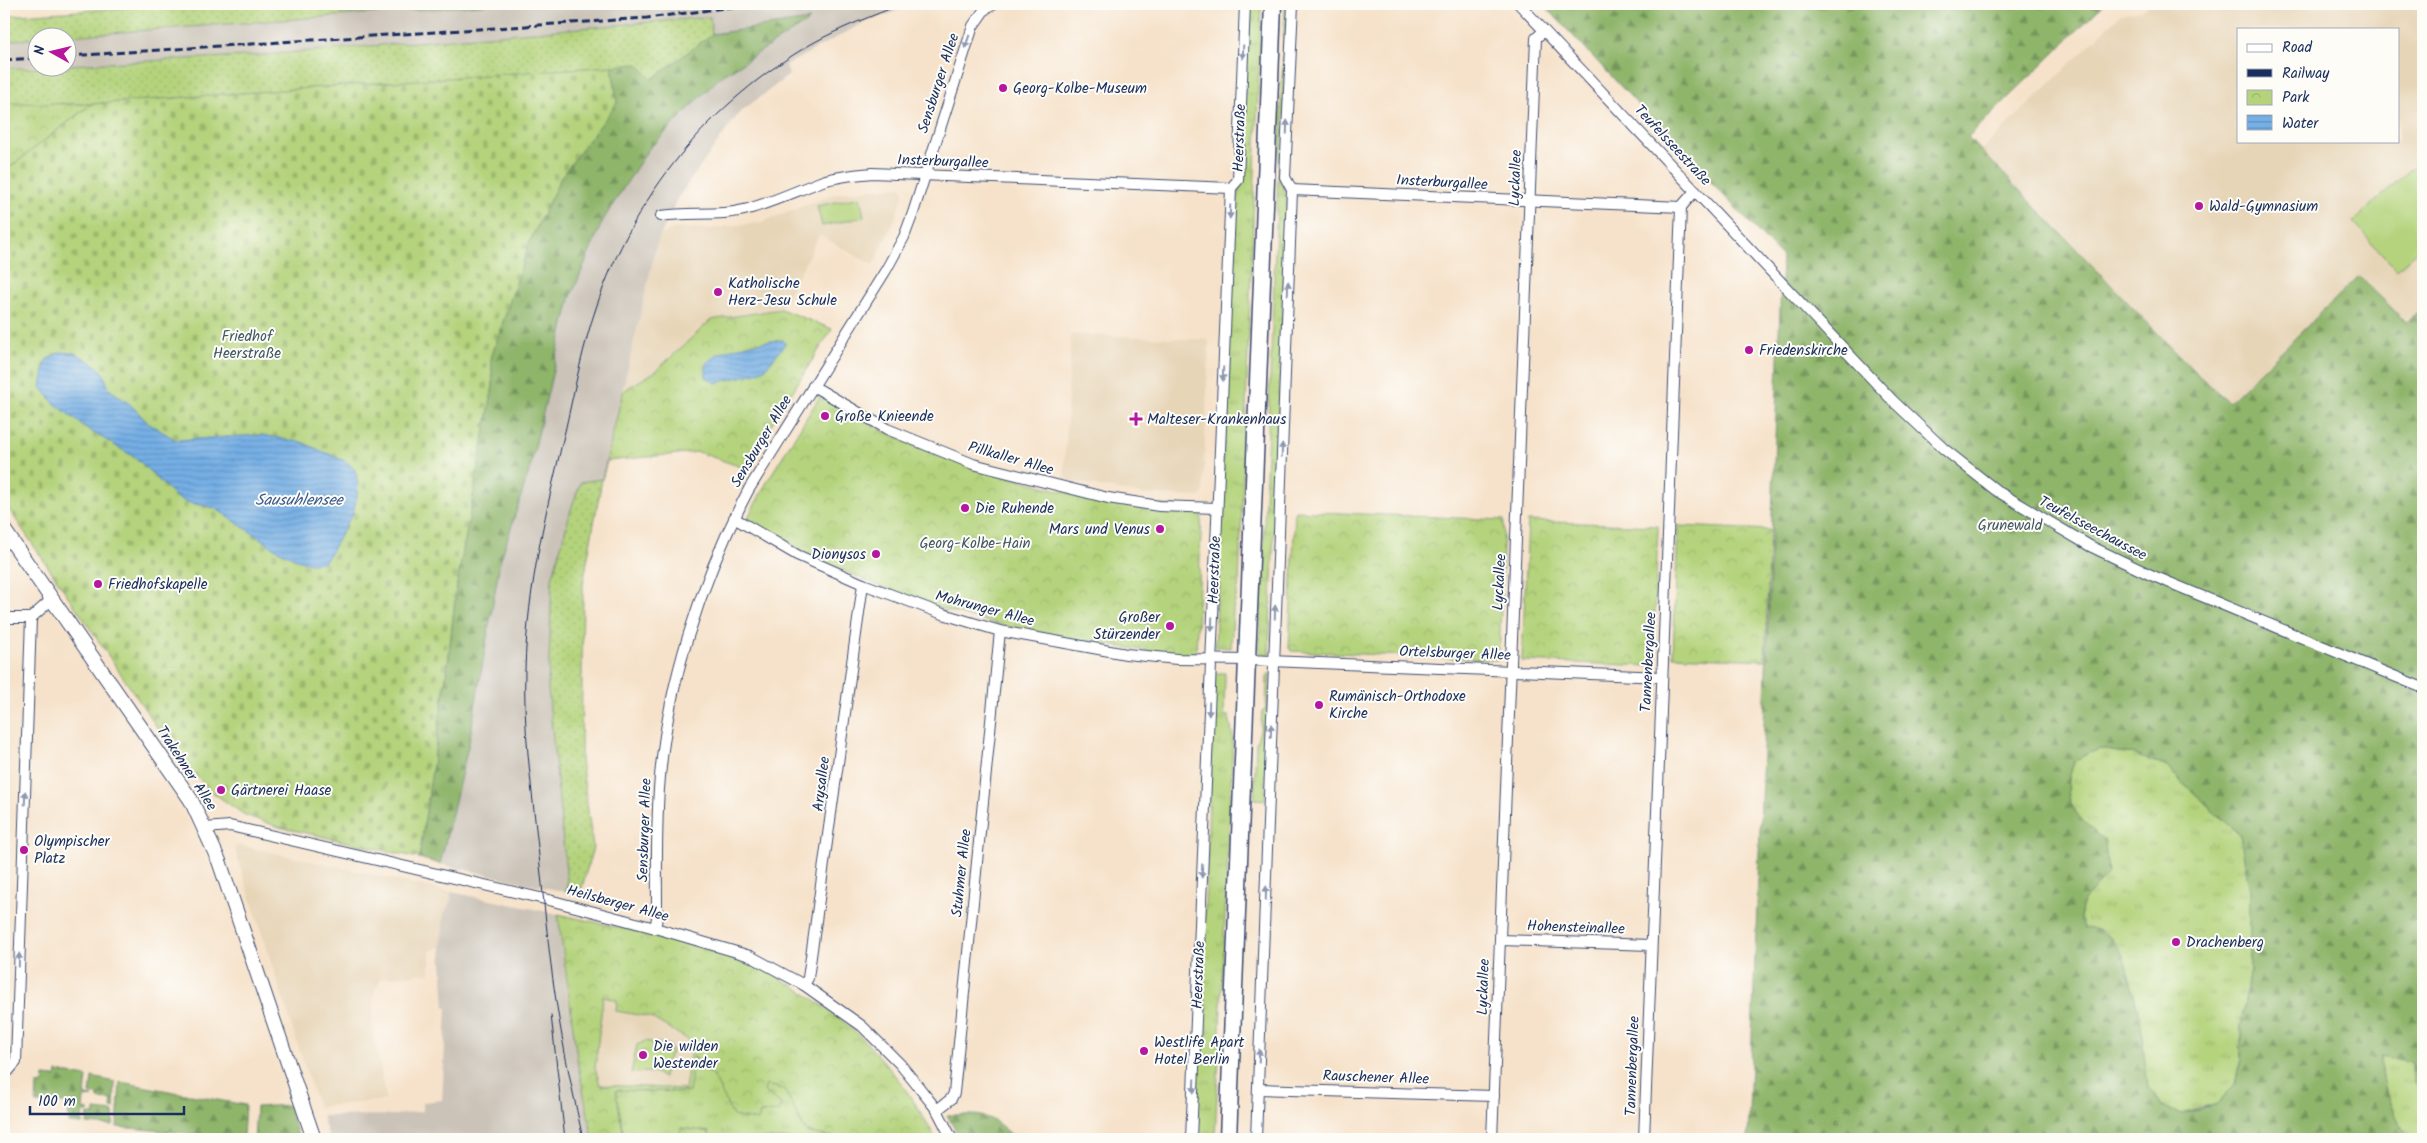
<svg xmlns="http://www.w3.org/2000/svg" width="2427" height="1143" font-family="Kalam,sans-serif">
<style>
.built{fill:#e7d5b8;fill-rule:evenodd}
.railway{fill:#cbc3b8}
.grass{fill:url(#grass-tufts);stroke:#68816c}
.forest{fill:url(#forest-firs);stroke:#557264;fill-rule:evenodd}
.cemetery{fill:url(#cemetery-stones);stroke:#68816c}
.park{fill:url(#park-crowns);stroke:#68816c;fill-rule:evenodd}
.garden{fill:url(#garden-dots);stroke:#68816c}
.pitch{fill:#b4d37b;stroke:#68816c}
.water{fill:url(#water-rules);stroke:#486fa2}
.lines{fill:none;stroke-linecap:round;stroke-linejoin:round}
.minor-casing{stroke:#3c4a6e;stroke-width:12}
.secondary-casing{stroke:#3c4a6e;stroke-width:16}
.primary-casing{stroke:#3c4a6e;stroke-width:19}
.minor{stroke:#fff;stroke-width:10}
.secondary{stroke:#fff;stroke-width:14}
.primary{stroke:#fff;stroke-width:16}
.tram{stroke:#1b2f5e;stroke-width:1}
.rail{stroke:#1b2f5e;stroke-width:3;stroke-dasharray:8 4;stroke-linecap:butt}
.oneway{fill:#8d97ae}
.poi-dot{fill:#b5179e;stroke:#fdfcf7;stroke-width:2}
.labels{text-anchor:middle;stroke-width:4;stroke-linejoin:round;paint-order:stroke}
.street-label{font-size:15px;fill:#1b2f5e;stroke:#fdfcf7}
.poi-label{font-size:15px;fill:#1b2f5e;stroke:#fdfcf7;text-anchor:start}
.park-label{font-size:15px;fill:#415865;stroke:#fdfcf7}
.water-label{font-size:16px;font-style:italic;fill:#3a5c8d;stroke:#fdfcf7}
</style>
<defs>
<pattern id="grass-tufts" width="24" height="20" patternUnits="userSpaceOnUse" patternTransform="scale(1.25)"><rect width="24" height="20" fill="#b4d37b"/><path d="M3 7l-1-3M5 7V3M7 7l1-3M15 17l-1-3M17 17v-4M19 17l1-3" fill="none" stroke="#9ab56d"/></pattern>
<pattern id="forest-firs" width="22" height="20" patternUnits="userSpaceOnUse" patternTransform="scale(1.25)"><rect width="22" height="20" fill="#8fb56b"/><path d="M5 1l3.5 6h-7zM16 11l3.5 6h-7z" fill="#74945b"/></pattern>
<pattern id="cemetery-stones" width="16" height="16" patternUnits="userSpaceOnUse" patternTransform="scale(1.25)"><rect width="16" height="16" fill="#b4d37b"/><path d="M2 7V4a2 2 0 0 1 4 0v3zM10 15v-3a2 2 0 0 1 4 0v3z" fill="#9ab56d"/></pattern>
<pattern id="park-crowns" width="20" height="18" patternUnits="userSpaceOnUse" patternTransform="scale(1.25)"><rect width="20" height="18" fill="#b4d37b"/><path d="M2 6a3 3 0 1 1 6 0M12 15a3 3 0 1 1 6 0" fill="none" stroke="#9ab56d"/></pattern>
<pattern id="garden-dots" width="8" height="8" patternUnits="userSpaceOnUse" patternTransform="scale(1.25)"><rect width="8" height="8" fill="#b4d37b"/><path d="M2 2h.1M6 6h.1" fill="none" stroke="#9ab56d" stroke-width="1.8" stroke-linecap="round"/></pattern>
<pattern id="water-rules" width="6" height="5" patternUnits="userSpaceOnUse" patternTransform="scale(1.25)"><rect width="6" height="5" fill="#75afe5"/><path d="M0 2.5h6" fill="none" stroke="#5f8fbd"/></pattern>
</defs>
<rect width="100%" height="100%" fill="#fdfcf7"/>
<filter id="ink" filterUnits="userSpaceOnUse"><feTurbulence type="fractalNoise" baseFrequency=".02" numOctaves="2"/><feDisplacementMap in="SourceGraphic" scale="10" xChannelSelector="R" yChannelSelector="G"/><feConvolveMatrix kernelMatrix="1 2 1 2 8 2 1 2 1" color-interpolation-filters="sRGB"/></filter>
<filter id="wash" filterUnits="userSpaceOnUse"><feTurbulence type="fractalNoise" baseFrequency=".0096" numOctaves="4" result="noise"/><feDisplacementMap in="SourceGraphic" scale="20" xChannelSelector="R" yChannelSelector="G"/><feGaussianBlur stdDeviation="1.12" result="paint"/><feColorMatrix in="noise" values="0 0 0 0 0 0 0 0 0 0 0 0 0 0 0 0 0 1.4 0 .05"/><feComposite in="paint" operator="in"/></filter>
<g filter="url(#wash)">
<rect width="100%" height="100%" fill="#f6e2ca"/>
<g class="built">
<path d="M 2150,4 L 2423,4 L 2423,307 L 2406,322 L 2359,276 L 2229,402 L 2196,373 L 1981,151 L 2121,14 L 2145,9 ZM 2238,29 L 2398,29 L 2398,141 L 2238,141 Z"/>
<path d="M 902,187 L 904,192 L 894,222 L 873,265 L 819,235 L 781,309 L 711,320 L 656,371 L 623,391 L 657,243 L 661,235 L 675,228 L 708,229 L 762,222 L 834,194 L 871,189 Z"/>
<path d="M 1071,334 L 1209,340 L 1203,493 L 1199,497 L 1141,494 L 1064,480 Z"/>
<path d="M 239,845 L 451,892 L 451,900 L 444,914 L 441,947 L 430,951 L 430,973 L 381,978 L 374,992 L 372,1023 L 386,1100 L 318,1107 L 234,847 Z"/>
<path d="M 602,997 L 618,1000 L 616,1011 L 650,1017 L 692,1042 L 686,1089 L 600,1085 L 595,1068 Z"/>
</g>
<g class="railway">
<path d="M 493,4 L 916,4 L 861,24 L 786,65 L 789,75 L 739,113 L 677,199 L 657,243 L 602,479 L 581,482 L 572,506 L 552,579 L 548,688 L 567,883 L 566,892 L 440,864 L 469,742 L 500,563 L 530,468 L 570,299 L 603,220 L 647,151 L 719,78 L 809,21 L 712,34 L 710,17 L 265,55 L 68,65 L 68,38 L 53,38 Z"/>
<path d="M 37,39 L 37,66 L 4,68 L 4,41 Z"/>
<path d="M 451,892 L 558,914 L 568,1001 L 593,1139 L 329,1139 L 322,1116 L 395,1115 L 423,1111 L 423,1102 L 442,1100 L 447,1008 L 445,1007 L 441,947 L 444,914 L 451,900 Z"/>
</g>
<g class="grass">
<path d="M 1248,4 L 1261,4 L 1260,42 L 1239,584 L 1233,610 L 1231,648 L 1215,647 L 1233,215 L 1241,184 Z"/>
<path d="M 1285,4 L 1289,4 L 1281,182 L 1287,198 L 1269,654 L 1259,653 Z"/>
<path d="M 1214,673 L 1225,673 L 1224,716 L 1229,716 L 1233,739 L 1215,1139 L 1196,1139 Z"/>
<path d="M 1267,674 L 1270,674 L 1265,800 L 1254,799 L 1256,744 L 1261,727 L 1262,711 L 1266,709 Z"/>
<path d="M 2099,749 L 2133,754 L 2165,766 L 2240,835 L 2250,891 L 2250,968 L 2241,1026 L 2241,1059 L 2235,1084 L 2217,1104 L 2181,1114 L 2163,1107 L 2148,1088 L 2143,1061 L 2099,930 L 2085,928 L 2080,918 L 2083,901 L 2092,890 L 2105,842 C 2075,815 2058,802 2075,760 Z"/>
<path d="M 693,1056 L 704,1069 L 713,1075 L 734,1116 L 758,1121 L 760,1113 L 780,1111 L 781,1104 L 764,1091 L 766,1085 L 784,1089 L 806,1132 L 842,1139 L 709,1139 L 709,1132 L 682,1128 L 680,1139 L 624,1139 L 615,1090 L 688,1092 Z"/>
<path d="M 2381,1056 L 2412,1062 L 2412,1072 L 2420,1089 L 2423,1089 L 2423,1139 L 2411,1139 C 2391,1114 2382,1088 2381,1056 Z"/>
</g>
<g class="forest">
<path d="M 1543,4 L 2104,4 L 1968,137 L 2196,373 L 2229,402 L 2359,276 L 2406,322 L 2423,307 L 2423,1089 L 2414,1082 L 2412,1062 L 2381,1056 C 2382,1089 2391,1114 2411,1139 L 1748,1139 L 1782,257 ZM 2099,749 L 2133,754 L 2165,766 L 2240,835 L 2250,891 L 2250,968 L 2241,1026 L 2241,1059 L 2235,1084 L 2217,1104 L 2200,1110 L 2181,1114 L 2163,1107 L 2148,1088 L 2140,1017 L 2124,957 L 2111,938 L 2099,930 L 2085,928 L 2080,918 L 2083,901 L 2108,874 L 2105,841 C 2075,815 2058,802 2075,760 Z"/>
<path d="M 810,20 L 719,78 L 647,151 L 603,220 L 570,299 L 530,468 L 500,562 L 469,742 L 440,864 L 419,858 L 448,662 L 456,589 L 493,386 L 491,358 L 529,243 L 561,177 L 617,103 L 612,65 L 639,64 L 652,79 L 712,34 Z"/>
<path d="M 57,1072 L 87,1077 L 85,1096 L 93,1097 L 84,1098 L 83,1109 L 89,1110 L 89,1112 L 83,1112 L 82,1124 L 69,1123 L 68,1103 L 36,1103 L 37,1085 L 43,1084 L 44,1076 L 56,1077 Z"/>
<path d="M 92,1077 L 115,1082 L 114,1109 L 111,1108 L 112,1100 L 98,1099 L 98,1095 L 90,1094 Z"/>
<path d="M 120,1082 L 245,1105 L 243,1138 L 117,1127 Z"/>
<path d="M 288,1105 L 299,1139 L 254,1139 L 256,1107 Z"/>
<path d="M 95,1110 L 114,1112 L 113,1126 L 87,1124 L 88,1114 L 95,1115 Z"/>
<path d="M 947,1115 C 984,1115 988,1112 1016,1139 L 960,1139 Z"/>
</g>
<path class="cemetery" d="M 612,65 L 617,103 L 561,177 L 529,243 L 491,358 L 493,386 L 456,589 L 448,662 L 419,858 L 279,827 L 245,815 L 212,792 L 178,758 L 4,502 L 4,172 L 91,104 Z"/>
<g class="park">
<path d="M 4,103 L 91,104 L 4,172 Z"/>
<path d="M 781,309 L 832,329 L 744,468 L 698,452 L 607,461 L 602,479 L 623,391 L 656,371 L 711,320 Z"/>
<path d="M 820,396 L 882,430 L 922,449 L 971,466 L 1072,494 L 1202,510 L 1196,654 L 1180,656 C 1101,643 1022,634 946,610 C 877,589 810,556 746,521 L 768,480 Z"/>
<path d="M 1295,511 L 1504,520 L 1499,660 L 1291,651 L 1289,648 Z"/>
<path d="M 1528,521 L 1658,526 L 1653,666 L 1522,661 Z"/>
<path d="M 1678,526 L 1770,530 L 1765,660 L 1673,656 Z"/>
<path d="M 558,914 C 604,924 649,934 695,946 C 712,951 730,954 746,960 C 761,966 776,976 790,984 C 856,1023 900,1072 936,1139 L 842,1139 L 806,1132 L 784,1089 L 766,1085 L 764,1091 L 781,1104 L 780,1111 L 760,1113 L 758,1121 L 733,1116 L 713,1075 L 704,1069 L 694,1056 L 689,1092 L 616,1090 L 624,1139 L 593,1139 L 578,1065 ZM 603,997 L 617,1000 L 616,1011 L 650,1017 L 692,1042 L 685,1089 L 600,1085 L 595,1068 Z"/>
<path d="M 645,1041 L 669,1045 L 672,1053 L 665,1063 L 664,1078 L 654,1072 L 631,1073 L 637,1045 Z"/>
<path d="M 681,1128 L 709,1132 L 709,1139 L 680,1139 Z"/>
</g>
<g class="garden">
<path d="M 185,4 L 493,4 L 4,41 L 4,16 Z"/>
<path d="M 710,17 L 712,34 L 652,79 L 638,64 L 91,104 L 4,103 L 4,68 L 68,68 L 68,65 L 265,55 Z"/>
<path d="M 602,479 L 583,584 L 581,760 L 593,847 L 580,895 L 566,892 L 567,882 L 548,688 L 552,579 L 572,506 L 581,482 Z"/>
</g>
<g class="pitch">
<path d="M 2423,158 L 2423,246 L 2397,270 L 2353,222 Z"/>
<path d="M 860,197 L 864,217 L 822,226 L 817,206 Z"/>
</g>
<g class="water">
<path d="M 783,340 L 785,344 L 765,369 L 756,373 L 716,383 L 706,377 L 706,364 C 717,348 763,341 783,340 Z"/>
<path d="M 60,352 L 75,353 L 93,363 L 103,372 L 109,389 L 132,406 L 148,423 L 176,440 L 262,435 L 301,442 L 347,462 L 355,470 L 358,483 L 357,496 L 353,513 L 328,557 L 324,562 L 311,563 L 298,560 L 276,549 L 215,508 L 186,502 L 176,497 L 136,458 L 89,430 L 54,403 L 41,387 L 46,360 Z"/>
</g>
</g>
<g filter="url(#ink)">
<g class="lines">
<g class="minor-casing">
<g id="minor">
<path d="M 1519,4 L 1892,400 L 1944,449 L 1997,491 L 2090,546 L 2151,575 L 2423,688"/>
<path d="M 1292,190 L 1681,207"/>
<path d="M 661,216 C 690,211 719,217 748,209 C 773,202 796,191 820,182 C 836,176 855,175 872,173 L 1231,188"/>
<path d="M 813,386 L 887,429 L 973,464 L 1108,498 L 1159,506 L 1217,508"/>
<path d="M 734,518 L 797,555 L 863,584 L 943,614 L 1000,631 L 1126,654 L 1177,659 L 1248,660 L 1662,677"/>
<path d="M 4,618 L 31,618"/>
<path d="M 205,828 L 230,826 L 553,901 L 655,928 L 750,956 L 804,985 L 862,1026 L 900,1064 L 917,1085 L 937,1110 L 952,1139"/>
<path d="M 655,928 L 657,918 C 657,875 656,832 659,789 C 666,686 701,580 749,489 L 886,270 L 904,237 L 913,213 L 973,26 L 985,9 L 995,4"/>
<path d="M 1500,940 L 1651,945"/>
<path d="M 804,985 L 808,978 L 863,584"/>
<path d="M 4,1076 L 16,1062 L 31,618 L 52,599"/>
<path d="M 1258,1089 L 1494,1096"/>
<path d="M 937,1110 L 951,1099 L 954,1093 L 1000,631"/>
<path d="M 1191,1139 L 1231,188 L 1238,180 L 1245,4"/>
<path d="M 1256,1139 L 1292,190 L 1285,177 L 1293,4"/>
<path d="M 1492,1139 L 1536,38 L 1544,31"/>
<path d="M 1644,1139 L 1681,207 L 1695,191"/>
</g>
</g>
<g class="secondary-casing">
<path id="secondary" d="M 4,530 L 191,800 L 219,861 L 314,1139"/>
</g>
<g class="primary-casing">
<path id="primary" d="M 1228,1139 L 1273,4"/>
</g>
<use href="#minor" class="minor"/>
<use href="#secondary" class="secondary"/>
<use href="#primary" class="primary"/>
<g class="tram">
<path d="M 551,1015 L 565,1139"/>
<path d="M 583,1139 C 575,1101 566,1063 560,1025 C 549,963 544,900 537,838 C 531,782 523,726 525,670 C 527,587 547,507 566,427 C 575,387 583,346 596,308 C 634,195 710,102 813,43 C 842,27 872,16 902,4"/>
</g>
<g class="rail">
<path d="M 68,56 L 647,18 L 756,4"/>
<path d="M 4,60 L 38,58"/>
</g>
</g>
<defs><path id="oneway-solid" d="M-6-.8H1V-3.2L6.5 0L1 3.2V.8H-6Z" transform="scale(1.25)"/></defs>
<g class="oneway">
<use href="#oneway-solid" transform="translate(967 42) rotate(109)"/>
<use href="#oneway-solid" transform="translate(1243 52) rotate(92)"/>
<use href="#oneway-solid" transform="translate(1287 127) rotate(-88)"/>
<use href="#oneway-solid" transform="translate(1230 212) rotate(92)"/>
<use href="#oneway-solid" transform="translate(1288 288) rotate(-88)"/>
<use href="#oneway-solid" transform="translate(1223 374) rotate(92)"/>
<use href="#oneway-solid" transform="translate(1282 450) rotate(-88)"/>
<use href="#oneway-solid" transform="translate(1275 612) rotate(-88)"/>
<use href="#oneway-solid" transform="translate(1212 624) rotate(92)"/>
<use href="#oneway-solid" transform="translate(1209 709) rotate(92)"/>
<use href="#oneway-solid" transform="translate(1271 731) rotate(-88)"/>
<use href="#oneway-solid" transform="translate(25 798) rotate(-88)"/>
<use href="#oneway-solid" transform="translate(1202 871) rotate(92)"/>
<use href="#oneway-solid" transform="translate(1266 893) rotate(-88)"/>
<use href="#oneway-solid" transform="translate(19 960) rotate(-88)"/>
<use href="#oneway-solid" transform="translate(1259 1056) rotate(-88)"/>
<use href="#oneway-solid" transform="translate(1194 1086) rotate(92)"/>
</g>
</g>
<g class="poi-dot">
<circle cx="1003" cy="88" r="5"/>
<circle cx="2199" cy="206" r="5"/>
<circle cx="718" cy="292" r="5"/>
<circle cx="1749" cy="350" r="5"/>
<circle cx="825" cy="416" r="5"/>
<path d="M1133.5 411.5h5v5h5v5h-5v5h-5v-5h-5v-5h5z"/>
<circle cx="965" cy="508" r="5"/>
<circle cx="1160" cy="529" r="5"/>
<circle cx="876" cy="554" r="5"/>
<circle cx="98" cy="584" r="5"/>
<circle cx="1170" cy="626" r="5"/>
<circle cx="1319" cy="705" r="5"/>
<circle cx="221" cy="790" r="5"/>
<circle cx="24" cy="850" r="5"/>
<circle cx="2176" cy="942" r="5"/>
<circle cx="1144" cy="1051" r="5"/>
<circle cx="643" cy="1055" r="5"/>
</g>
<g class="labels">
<g class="street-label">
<text transform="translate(938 83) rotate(-72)" y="5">Sensburger Allee</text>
<text transform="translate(1239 138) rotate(-88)" y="5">Heerstraße</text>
<text transform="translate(1673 145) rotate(47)" y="5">Teufelsseestraße</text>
<text transform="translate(943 161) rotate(2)" y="5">Insterburgallee</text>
<text transform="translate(1515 178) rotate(-88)" y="5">Lyckallee</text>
<text transform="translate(1442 182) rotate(3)" y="5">Insterburgallee</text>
<text transform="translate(761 441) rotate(-59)" y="5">Sensburger Allee</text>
<text transform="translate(1011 458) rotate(16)" y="5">Pillkaller Allee</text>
<text transform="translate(2093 528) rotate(28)" y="5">Teufelsseechaussee</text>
<text transform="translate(1214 570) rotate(-88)" y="5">Heerstraße</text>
<text transform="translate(1499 582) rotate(-87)" y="5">Lyckallee</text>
<text transform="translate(985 608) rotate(15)" y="5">Mohrunger Allee</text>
<text transform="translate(1455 653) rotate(2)" y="5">Ortelsburger Allee</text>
<text transform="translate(1648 662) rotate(-87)" y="5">Tannenbergallee</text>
<text transform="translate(187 768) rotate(57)" y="5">Trakehner Allee</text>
<text transform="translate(821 784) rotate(-83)" y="5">Arysallee</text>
<text transform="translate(644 830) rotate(-88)" y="5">Sensburger Allee</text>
<text transform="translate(961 873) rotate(-84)" y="5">Stuhmer Allee</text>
<text transform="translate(618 903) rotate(15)" y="5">Heilsberger Allee</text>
<text transform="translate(1576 927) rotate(2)" y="5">Hohensteinallee</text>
<text transform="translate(1198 975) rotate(-88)" y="5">Heerstraße</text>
<text transform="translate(1483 987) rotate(-88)" y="5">Lyckallee</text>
<text transform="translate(1632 1066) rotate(-88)" y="5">Tannenbergallee</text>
<text transform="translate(1376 1077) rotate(2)" y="5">Rauschener Allee</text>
</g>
<g class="poi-label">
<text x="1013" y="93">Georg-Kolbe-Museum</text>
<text x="2209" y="211">Wald-Gymnasium</text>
<text x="728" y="288">Katholische<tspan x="728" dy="17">Herz-Jesu Schule</tspan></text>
<text x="1759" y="355">Friedenskirche</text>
<text x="835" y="421">Große Knieende</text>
<text x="1147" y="424">Malteser-Krankenhaus</text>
<text x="975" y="513">Die Ruhende</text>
<text x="1150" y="534" text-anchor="end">Mars und Venus</text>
<text x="866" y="559" text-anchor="end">Dionysos</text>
<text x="108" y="589">Friedhofskapelle</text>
<text x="1160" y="622" text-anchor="end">Großer<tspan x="1160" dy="17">Stürzender</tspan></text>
<text x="1329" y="701">Rumänisch-Orthodoxe<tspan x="1329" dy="17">Kirche</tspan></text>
<text x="231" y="795">Gärtnerei Haase</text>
<text x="34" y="846">Olympischer<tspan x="34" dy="17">Platz</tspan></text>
<text x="2186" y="947">Drachenberg</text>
<text x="1154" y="1047">Westlife Apart<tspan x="1154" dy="17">Hotel Berlin</tspan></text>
<text x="653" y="1051">Die wilden<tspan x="653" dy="17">Westender</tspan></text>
</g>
<g class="park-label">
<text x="247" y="341">Friedhof<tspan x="247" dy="17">Heerstraße</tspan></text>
<text x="2010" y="530">Grunewald</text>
<text x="975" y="548">Georg-Kolbe-Hain</text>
</g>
<g class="water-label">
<text x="299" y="505">Sausuhlensee</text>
</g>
</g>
<rect width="2427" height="1143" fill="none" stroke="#fdfcf7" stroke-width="20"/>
<rect x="2237" y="28" width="162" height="115" fill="#fdfcf7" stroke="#a3aaba"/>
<rect x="2247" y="44" width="25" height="8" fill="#ffffff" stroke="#a3aaba"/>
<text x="2282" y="52" font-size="15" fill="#1b2f5e">Road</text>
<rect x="2247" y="69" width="25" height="8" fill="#1b2f5e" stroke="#a3aaba"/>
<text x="2282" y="78" font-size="15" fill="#1b2f5e">Railway</text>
<rect x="2247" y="90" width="25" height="15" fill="url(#park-crowns)" stroke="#a3aaba"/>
<text x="2282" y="102" font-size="15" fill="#1b2f5e">Park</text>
<rect x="2247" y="115" width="25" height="15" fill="url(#water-rules)" stroke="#a3aaba"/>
<text x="2282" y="128" font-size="15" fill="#1b2f5e">Water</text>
<g transform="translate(52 52) rotate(278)"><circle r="24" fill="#fdfcf7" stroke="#a3aaba"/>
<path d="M0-4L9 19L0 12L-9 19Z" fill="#b5179e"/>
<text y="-8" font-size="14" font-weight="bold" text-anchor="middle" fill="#1b2f5e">N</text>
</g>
<path d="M30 1106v8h154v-8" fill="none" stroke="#1b2f5e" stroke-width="2.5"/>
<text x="38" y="1106" font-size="15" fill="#1b2f5e" stroke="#fdfcf7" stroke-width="4" paint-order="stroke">100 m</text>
</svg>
